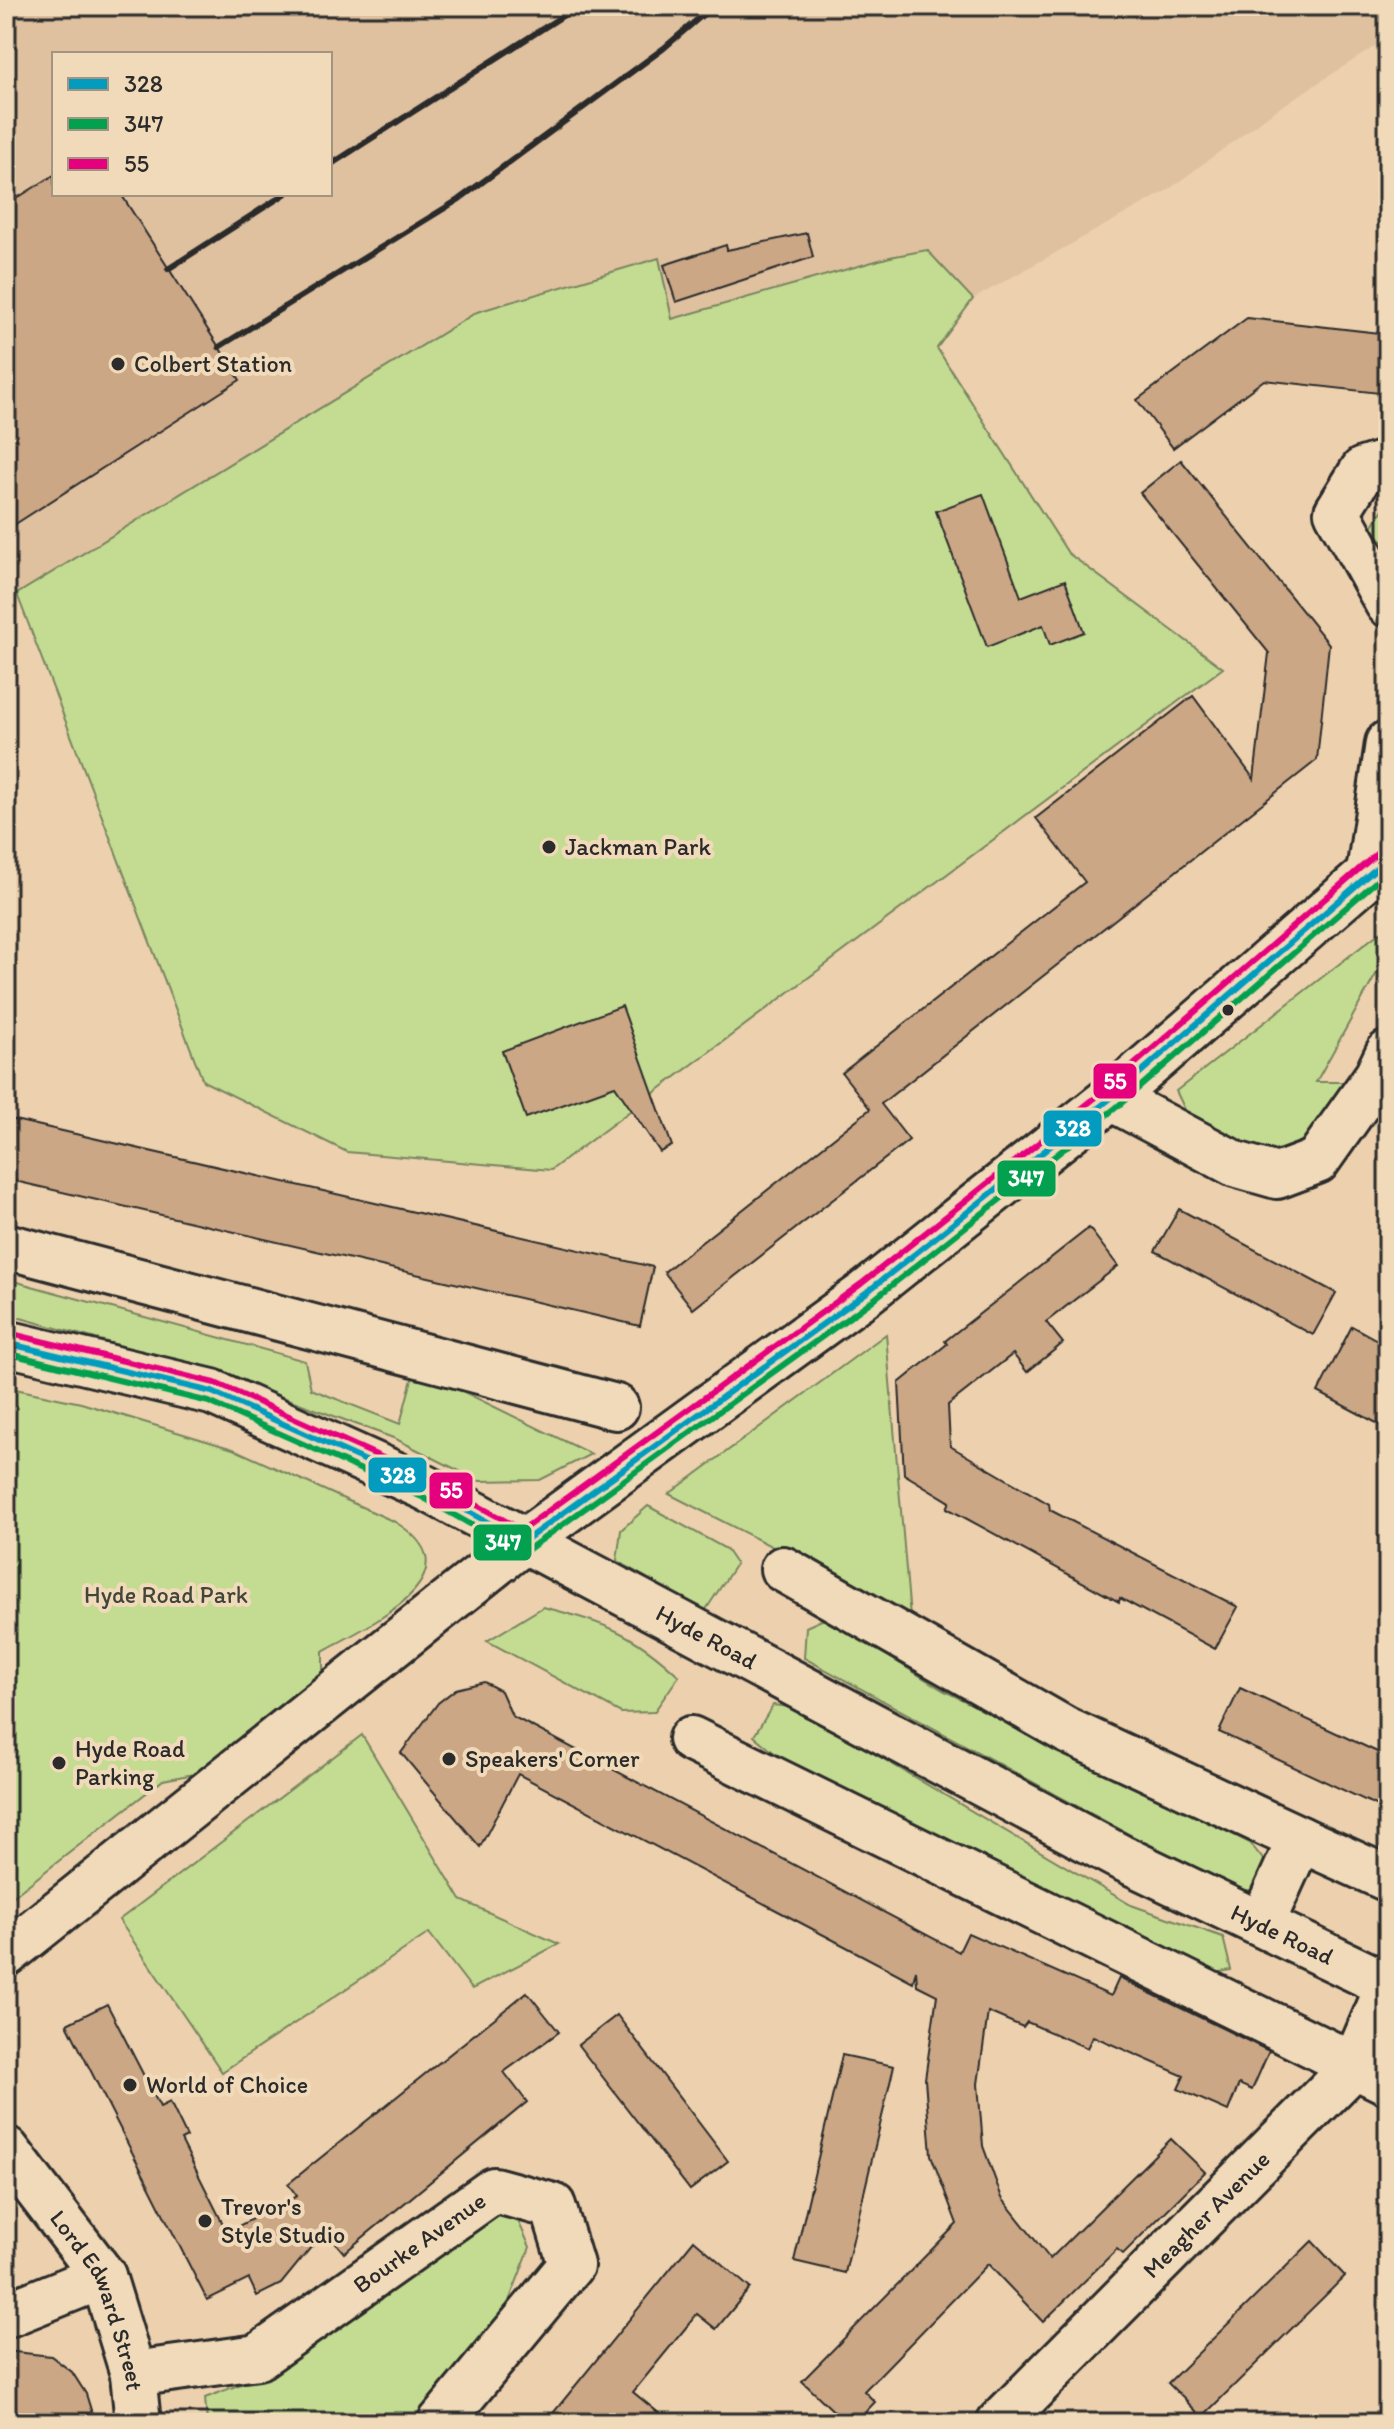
<svg xmlns="http://www.w3.org/2000/svg" width="1394" height="2429" font-family="Itim,sans-serif">
<style>
.built{fill:#dfc1a0;fill-rule:evenodd}
.green{fill:#c4dc92;stroke:#78845e;stroke-width:2}
.building{fill:#cba786;stroke:#2b2b2b;stroke-width:2}
.lines{fill:none;stroke-linecap:round;stroke-linejoin:round}
.street-casing{stroke:#2b2b2b;stroke-width:50}
.secondary-casing{stroke:#2b2b2b;stroke-width:50}
.street{stroke:#f1dab9;stroke-width:44}
.secondary{stroke:#f1dab9;stroke-width:44}
.rail{stroke:#2b2b2b;stroke-width:6}
.bus-1-casing{stroke:#f1dab9;stroke-width:12}
.bus-2-casing{stroke:#f1dab9;stroke-width:12}
.bus-3-casing{stroke:#f1dab9;stroke-width:12}
.bus-1{stroke:#049cbe;stroke-width:6}
.bus-2{stroke:#02a04f;stroke-width:6}
.bus-3{stroke:#e5007d;stroke-width:6}
.poi-dot{fill:#2b2b2b;stroke:#f1dab9;stroke-width:3}
.labels{text-anchor:middle;stroke-width:8;stroke-linejoin:round;paint-order:stroke}
.poi-label{font-size:24px;fill:#2b2b2b;stroke:#f1dab9;text-anchor:start}
.park-label{font-size:24px;fill:#42463a;stroke:#f1dab9}
.street-label{font-size:24px;fill:#2b2b2b;stroke:#f1dab9}
.line-badge{stroke:#f1dab9;stroke-width:3}
.badge-label{font-size:22px;text-anchor:middle;font-weight:bold;fill:#fff}
</style>
<rect width="100%" height="100%" fill="#edd1ae"/>
<filter id="ink" filterUnits="userSpaceOnUse"><feTurbulence type="fractalNoise" baseFrequency=".0125" numOctaves="2"/><feDisplacementMap in="SourceGraphic" scale="16" xChannelSelector="R" yChannelSelector="G"/><feConvolveMatrix kernelMatrix="1 2 1 2 8 2 1 2 1" color-interpolation-filters="sRGB"/></filter>
<g filter="url(#ink)">
<path class="built" d="M 6,6 L 1388,6 L 1388,38 L 1273,112 L 1168,190 L 973,299 L 926,251 L 890,257 L 671,319 L 658,258 L 477,312 L 6,601 ZM 54,54 L 330,54 L 330,194 L 54,194 Z"/>
<g class="green">
<path d="M 927,250 L 973,299 L 937,348 L 1068,553 L 1223,668 L 551,1170 L 347,1152 L 203,1081 L 17,594 L 477,312 L 659,258 L 672,319 L 890,257 Z"/>
<path d="M 1388,501 L 1388,548 L 1372,527 Z"/>
<path d="M 1388,926 L 1388,953 L 1316,1082 L 1359,1082 L 1347,1103 L 1284,1163 L 1189,1118 L 1176,1091 Z"/>
<path d="M 6,1279 L 305,1361 L 311,1389 L 400,1424 L 415,1368 L 591,1454 L 540,1480 L 479,1481 L 396,1439 L 215,1372 L 6,1314 Z"/>
<path d="M 886,1334 L 910,1617 L 669,1494 Z"/>
<path d="M 6,1387 L 81,1403 L 233,1449 L 395,1522 C 481,1574 370,1625 323,1651 L 323,1672 L 194,1774 L 163,1780 L 6,1902 Z"/>
<path d="M 648,1506 L 726,1549 L 736,1564 L 705,1611 L 617,1561 L 621,1530 Z"/>
<path d="M 543,1607 C 603,1622 634,1633 679,1676 L 654,1712 L 621,1713 L 487,1641 Z"/>
<path d="M 826,1618 L 943,1690 L 1250,1843 L 1269,1867 L 1260,1891 L 1230,1889 L 804,1658 L 806,1627 Z"/>
<path d="M 773,1705 L 797,1708 L 1131,1905 L 1223,1937 L 1231,1970 L 1209,1974 L 778,1756 L 754,1736 Z"/>
<path d="M 362,1735 L 461,1900 L 559,1944 L 472,1989 L 429,1933 L 222,2072 L 119,1920 Z"/>
<path d="M 483,2213 L 515,2214 L 530,2247 L 504,2314 L 415,2423 L 207,2423 L 205,2398 L 280,2369 Z"/>
</g>
<g class="building">
<path d="M 54,175 L 54,194 L 121,194 L 240,380 L 6,530 L 6,205 Z"/>
<path d="M 807,233 L 813,257 L 676,302 L 664,265 L 726,245 L 727,250 Z"/>
<path d="M 1247,318 L 1388,334 L 1388,394 L 1264,380 L 1173,448 L 1137,400 Z"/>
<path d="M 1181,460 L 1329,644 L 1317,760 L 881,1104 L 909,1140 L 693,1309 L 664,1272 L 870,1109 L 842,1073 L 1085,882 L 1036,818 L 1193,696 L 1254,779 L 1269,653 L 1140,493 Z"/>
<path d="M 983,494 L 1021,597 L 1065,580 L 1084,632 L 1050,645 L 1043,625 L 987,647 L 936,511 Z"/>
<path d="M 622,1006 L 672,1146 L 660,1152 L 615,1086 L 526,1118 L 502,1051 Z"/>
<path d="M 6,1118 L 653,1267 L 640,1326 L 6,1179 Z"/>
<path d="M 1179,1209 L 1336,1293 L 1313,1335 L 1155,1251 Z"/>
<path d="M 1089,1228 L 1118,1266 L 1046,1322 L 1063,1343 L 1027,1372 L 1013,1354 L 948,1405 L 950,1446 L 1049,1504 L 1050,1510 L 1238,1607 L 1215,1649 L 1120,1598 L 1119,1602 L 947,1508 L 950,1502 L 904,1474 L 899,1383 L 947,1344 L 945,1341 Z"/>
<path d="M 1352,1326 L 1388,1346 L 1388,1429 L 1318,1392 Z"/>
<path d="M 484,1682 L 501,1691 L 512,1716 L 959,1952 L 968,1933 L 1111,1996 L 1119,1978 L 1269,2051 L 1252,2090 L 1239,2084 L 1228,2111 L 1178,2089 L 1184,2076 L 1093,2036 L 1087,2048 L 1027,2022 L 1023,2027 L 988,2012 L 978,2084 L 983,2146 L 1002,2198 L 1050,2259 L 1171,2139 L 1205,2172 L 1123,2254 L 1117,2249 L 1043,2322 L 988,2264 L 864,2391 L 875,2402 L 855,2423 L 846,2423 L 802,2381 L 957,2224 L 931,2155 L 925,2079 L 937,1995 L 917,1985 L 916,1970 L 913,1982 L 518,1774 L 480,1847 L 401,1753 L 438,1703 L 456,1689 Z"/>
<path d="M 1240,1688 L 1388,1757 L 1388,1811 L 1219,1732 Z"/>
<path d="M 527,1992 L 559,2032 L 504,2072 L 527,2102 L 344,2253 L 325,2230 L 281,2284 L 257,2296 L 249,2279 L 207,2300 L 67,2024 L 107,2004 L 160,2107 L 170,2102 L 187,2137 L 181,2140 L 227,2232 L 297,2196 L 288,2184 Z"/>
<path d="M 617,2015 L 728,2161 L 690,2190 L 578,2045 Z"/>
<path d="M 842,2055 L 894,2066 L 845,2273 L 794,2261 Z"/>
<path d="M 694,2240 L 750,2288 L 716,2329 L 697,2314 L 633,2392 L 671,2423 L 545,2423 Z"/>
<path d="M 1312,2241 L 1345,2276 L 1202,2417 L 1168,2383 Z"/>
<path d="M 6,2351 L 51,2356 L 72,2372 L 86,2394 L 95,2423 L 6,2423 Z"/>
</g>
<g class="lines">
<g class="street-casing">
<g id="street">
<path d="M 1388,462 L 1363,470 L 1337,512 L 1388,604"/>
<path d="M 1369,873 L 1388,743"/>
<path d="M 1111,1098 L 1235,1164 L 1277,1176 L 1317,1161 L 1377,1076 L 1388,1053"/>
<path d="M 6,1246 L 616,1407"/>
<path d="M 523,1542 L 867,1292 L 1111,1098 L 1388,858"/>
<path d="M 783,1569 L 1066,1730 L 1300,1839 L 1262,1923"/>
<path d="M 691,1739 L 1388,2082"/>
<path d="M 1300,1839 L 1388,1879"/>
<path d="M 6,2315 L 103,2276"/>
<path id="s1" d="M 133,2374 L 258,2357 L 494,2190 L 553,2206 L 571,2265 L 440,2423"/>
<path id="s2" d="M 999,2423 L 1354,2066 L 1388,1987"/>
</g>
</g>
<g class="secondary-casing">
<g id="secondary">
<path id="s3" d="M 6,1343 L 212,1392 L 426,1488 L 1120,1857 L 1388,1985"/>
<path d="M 6,1954 L 523,1542"/>
<path id="s4" d="M 6,2149 L 103,2276 L 133,2374 L 138,2423"/>
</g>
</g>
<use href="#street" class="street"/>
<use href="#secondary" class="secondary"/>
<g class="rail">
<path d="M 330,165 L 578,6"/>
<path d="M 168,269 L 285,194"/>
<path d="M 219,347 L 458,200 L 664,48 L 713,6"/>
</g>
<g class="bus-1-casing">
<path id="bus-1" d="M 6,1343 L 212,1392 L 426,1488 L 523,1542 L 867,1292 L 1111,1098 L 1388,858"/>
</g>
<g class="bus-2-casing">
<path id="bus-2" d="M 6,1353 L 209,1402 L 422,1497 L 518,1551 L 526,1551 L 873,1300 L 1118,1106 L 1388,871"/>
</g>
<g class="bus-3-casing">
<path id="bus-3" d="M 8,1333 L 215,1383 L 430,1479 L 522,1530 L 861,1284 L 1105,1090 L 1381,850"/>
</g>
<use href="#bus-1" class="bus-1"/>
<use href="#bus-2" class="bus-2"/>
<use href="#bus-3" class="bus-3"/>
</g>
</g>
<g class="poi-dot">
<circle cx="118" cy="364" r="8"/>
<circle cx="549" cy="847" r="8"/>
<circle cx="1228" cy="1010" r="7"/>
<circle cx="449" cy="1759" r="8"/>
<circle cx="59" cy="1763" r="8"/>
<circle cx="130" cy="2085" r="8"/>
<circle cx="205" cy="2221" r="8"/>
</g>
<g class="labels">
<g class="poi-label">
<text x="134" y="372">Colbert Station</text>
<text x="565" y="855">Jackman Park</text>
<text x="75" y="1757">Hyde Road<tspan x="75" dy="28">Parking</tspan></text>
<text x="465" y="1767">Speakers' Corner</text>
<text x="146" y="2093">World of Choice</text>
<text x="221" y="2215">Trevor's<tspan x="221" dy="28">Style Studio</tspan></text>
</g>
<g class="park-label">
<text x="166" y="1603">Hyde Road Park</text>
</g>
<g class="street-label">
<text dy="8" stroke="none"><textPath href="#s3" startOffset="764">Hyde Road</textPath></text>
<text dy="8" stroke="none"><textPath href="#s3" startOffset="1412">Hyde Road</textPath></text>
<text dy="8" stroke="none"><textPath href="#s2" startOffset="294">Meagher Avenue</textPath></text>
<text dy="8" stroke="none"><textPath href="#s1" startOffset="324">Bourke Avenue</textPath></text>
<text dy="8" stroke="none"><textPath href="#s4" startOffset="180">Lord Edward Street</textPath></text>
</g>
</g>
<g class="line-badge">
<rect x="1092" y="1062" width="46" height="38" rx="8" fill="#e5007d"/>
<rect x="1042" y="1109" width="61" height="39" rx="8" fill="#049cbe"/>
<rect x="996" y="1159" width="61" height="39" rx="8" fill="#02a04f"/>
<rect x="367" y="1456" width="61" height="38" rx="8" fill="#049cbe"/>
<rect x="428" y="1471" width="46" height="39" rx="8" fill="#e5007d"/>
<rect x="472" y="1523" width="61" height="39" rx="8" fill="#02a04f"/>
</g>
<g class="badge-label">
<text x="1115" y="1089">55</text>
<text x="1073" y="1136">328</text>
<text x="1026" y="1186">347</text>
<text x="398" y="1483">328</text>
<text x="451" y="1498">55</text>
<text x="503" y="1550">347</text>
</g>
<rect width="1394" height="2429" fill="none" stroke="#f1dab9" stroke-width="32"/>
<rect x="16" y="16" width="1362" height="2397" fill="none" stroke="#2b2b2b" stroke-width="3" filter="url(#ink)"/>
<rect x="52" y="52" width="280" height="144" fill="#f1dab9" stroke="#a29480" stroke-width="2"/>
<rect x="68" y="78" width="40" height="12" fill="#049cbe" stroke="#a29480" stroke-width="2"/>
<text x="124" y="92" font-size="24" fill="#2b2b2b">328</text>
<rect x="68" y="118" width="40" height="12" fill="#02a04f" stroke="#a29480" stroke-width="2"/>
<text x="124" y="132" font-size="24" fill="#2b2b2b">347</text>
<rect x="68" y="158" width="40" height="12" fill="#e5007d" stroke="#a29480" stroke-width="2"/>
<text x="124" y="172" font-size="24" fill="#2b2b2b">55</text>
</svg>
